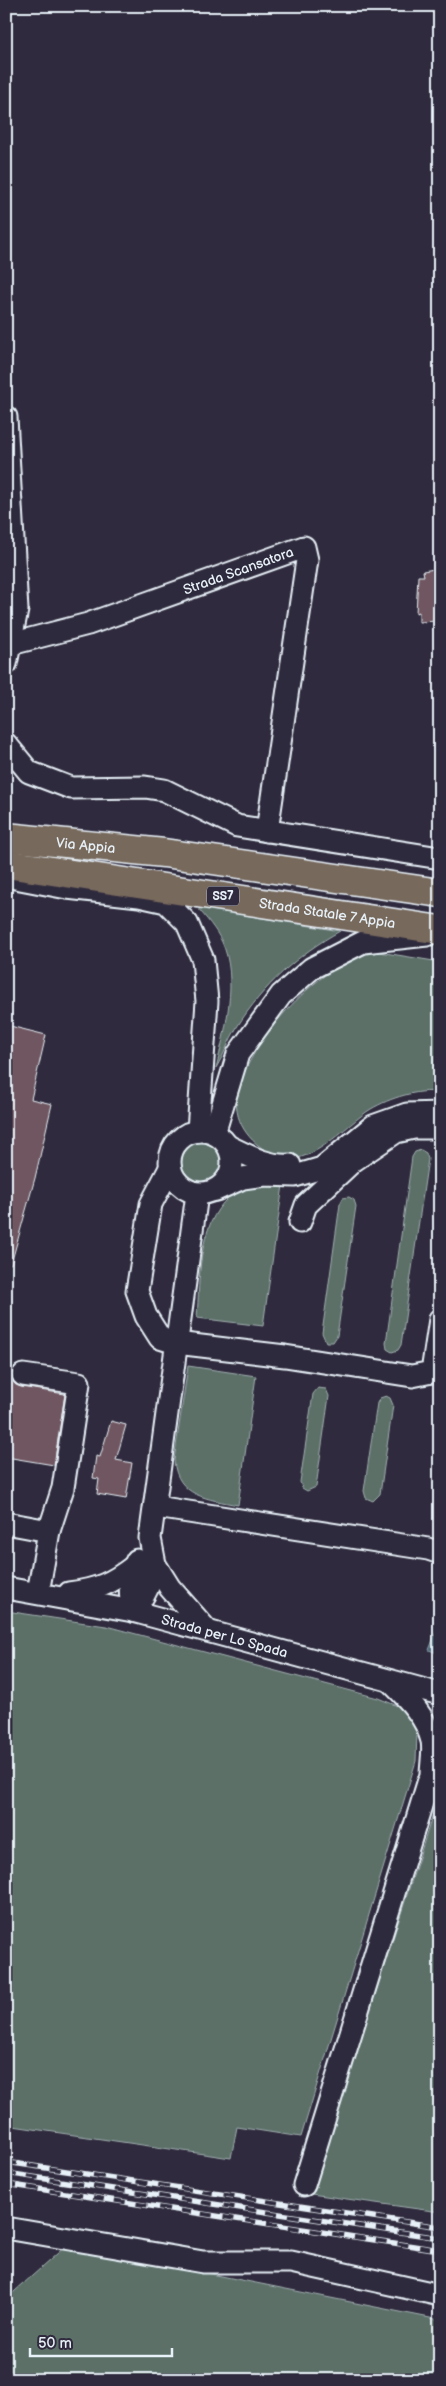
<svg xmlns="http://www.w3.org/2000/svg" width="446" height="2386" font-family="'Balsamiq Sans',sans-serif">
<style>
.green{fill:#5b6f68;stroke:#a2b0b0}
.water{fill:#506978;stroke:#8d9fab}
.building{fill:#6f5761;stroke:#e8f1f8}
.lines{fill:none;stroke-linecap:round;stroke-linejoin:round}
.minor-casing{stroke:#e8f1f8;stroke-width:25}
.highway-casing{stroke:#e8f1f8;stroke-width:31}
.minor{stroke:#2f2a3d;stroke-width:21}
.highway{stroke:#77695c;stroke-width:28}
.rail-casing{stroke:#e8f1f8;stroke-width:5.5}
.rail{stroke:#2f2a3d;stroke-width:4;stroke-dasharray:11;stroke-linecap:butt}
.labels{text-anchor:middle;stroke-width:5;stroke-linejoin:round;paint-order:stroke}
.shield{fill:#2f2a3d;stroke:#b0b5c0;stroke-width:1}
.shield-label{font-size:12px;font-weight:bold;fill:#e8f1f8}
.street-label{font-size:14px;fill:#e8f1f8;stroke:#2f2a3d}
</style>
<rect width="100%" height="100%" fill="#2f2a3d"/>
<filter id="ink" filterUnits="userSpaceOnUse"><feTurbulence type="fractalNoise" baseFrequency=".02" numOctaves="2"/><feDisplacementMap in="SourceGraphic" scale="10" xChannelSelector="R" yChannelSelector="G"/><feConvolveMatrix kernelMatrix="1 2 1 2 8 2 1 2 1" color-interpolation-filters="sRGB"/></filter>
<g filter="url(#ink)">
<g class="green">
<path d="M 197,907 L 340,931 C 298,954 263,986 237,1027 C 229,1040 224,1055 216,1068 C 225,1032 239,978 222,942 C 216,929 206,918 197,907 Z"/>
<path d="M 379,952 L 440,962 L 440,1092 C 417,1089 390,1098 371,1109 C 346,1124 309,1171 276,1156 C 253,1146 233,1124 237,1097 C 244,1048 311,974 357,957 C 364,954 372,953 379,952 Z"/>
<circle cx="202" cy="1163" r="23"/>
<path d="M 421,1150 L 426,1153 L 428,1159 L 401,1345 L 398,1350 L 392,1352 L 387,1349 L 386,1343 L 412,1157 L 415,1152 Z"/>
<path d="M 249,1185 L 283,1185 L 263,1326 L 197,1318 C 200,1278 197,1226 229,1197 C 235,1192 243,1189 249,1185 Z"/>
<path d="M 349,1197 L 354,1200 L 356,1206 L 337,1336 L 333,1342 L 326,1342 L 322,1333 L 340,1204 L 343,1198 Z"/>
<path d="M 188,1366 L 256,1376 L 238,1505 C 208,1499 177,1497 174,1460 Z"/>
<path d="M 318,1388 L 326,1389 L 329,1396 L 316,1487 L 307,1491 L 302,1488 L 300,1482 L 313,1394 Z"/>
<path d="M 386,1396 L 390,1398 L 393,1405 L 380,1494 L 373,1501 L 366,1498 L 364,1491 L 377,1403 L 380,1398 Z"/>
<path d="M 6,1611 L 106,1626 L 378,1698 L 405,1709 L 417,1732 L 416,1761 L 301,2137 L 237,2127 L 231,2158 L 6,2125 Z"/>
<path d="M 440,1792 L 440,2212 L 311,2194 Z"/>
<path d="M 67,2245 L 440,2320 L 440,2380 L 6,2380 L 6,2299 Z"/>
</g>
<path class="water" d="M 440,1615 L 440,1654 L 429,1650 L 439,1624 L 437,1623 Z"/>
<g class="building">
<path d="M 440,568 L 438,621 L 419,622 L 419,612 L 416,613 L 418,576 L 424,576 L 423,571 Z"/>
<path d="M 6,1025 L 46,1035 L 31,1099 L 52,1104 L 35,1178 L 11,1264 L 6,1263 Z"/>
<path d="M 6,1378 L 11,1379 L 15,1384 L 21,1387 L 65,1394 L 54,1465 L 6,1457 Z"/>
<path d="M 111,1421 L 126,1425 L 116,1460 L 132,1463 L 126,1499 L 97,1494 L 99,1479 L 93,1478 L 96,1456 L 100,1457 Z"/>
</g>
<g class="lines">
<g class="minor-casing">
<g id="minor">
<path d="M 6,417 L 17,610 L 6,664"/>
<path id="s1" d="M 11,644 L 88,624 L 304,547 L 307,560 L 267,831"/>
<path d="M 6,744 L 29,772 L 71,788 L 145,787 L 164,790 L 237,826 L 440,858"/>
<path d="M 15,878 L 67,888 L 139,896 L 166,902 L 187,923 L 203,960 L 207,1001 L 198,1131"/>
<circle cx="201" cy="1162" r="31"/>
<path d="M 214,1134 L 238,1054 L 281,995 L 312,968 L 363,942 L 427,935"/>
<path d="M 228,1146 C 247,1155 268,1167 290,1165"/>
<path d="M 170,1168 L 151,1204 L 137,1291 L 146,1316 L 160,1338 L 176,1343 L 285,1356 L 412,1376 L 432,1372 L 440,1319"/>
<path d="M 216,1190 L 243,1178 L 265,1175 L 295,1176 L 322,1168 L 373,1126 L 407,1114 L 440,1113"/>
<path d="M 197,1194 L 150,1538 L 155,1564 L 170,1588 L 206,1629"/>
<path d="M 300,1222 L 306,1205 L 353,1161 L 396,1132 L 414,1128 L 440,1128"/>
<path d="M 23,1375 L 79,1383 L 63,1488 L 49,1531"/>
<path d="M 156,1507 L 428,1549 L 440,1553"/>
<path d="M 6,1523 L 49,1531 L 38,1593"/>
<path id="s2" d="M 6,1588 L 133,1611 L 440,1694"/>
<path d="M 69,1593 C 98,1589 111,1584 134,1566"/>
<path d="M 133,1611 C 129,1595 129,1575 137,1560"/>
<path d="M 133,1611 C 145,1596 151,1583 155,1564"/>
<path d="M 390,1681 C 407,1698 426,1716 432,1741 C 434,1751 431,1765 431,1776"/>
<path d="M 304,2185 L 428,1783 L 440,1763"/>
<path d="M 6,2228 L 203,2262 L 291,2262 L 440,2295"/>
</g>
</g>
<g class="highway-casing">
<g id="highway">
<path id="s3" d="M 6,837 L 164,853 L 440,893"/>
<path id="s4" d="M 6,864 L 440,930"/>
</g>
</g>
<use href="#minor" class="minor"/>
<use href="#highway" class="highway"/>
<g class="rail-casing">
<g id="rail">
<path d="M 6,2162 L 440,2227"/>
<path d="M 6,2173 L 440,2238"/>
<path d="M 6,2184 L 440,2250"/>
</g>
</g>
<use href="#rail" class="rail"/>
</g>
</g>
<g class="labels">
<rect class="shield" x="207" y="886.5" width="32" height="19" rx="4"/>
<g class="shield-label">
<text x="223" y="900">SS7</text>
</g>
<g class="street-label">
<text dy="5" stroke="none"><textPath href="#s1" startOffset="239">Strada Scansatora</textPath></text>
<text dy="5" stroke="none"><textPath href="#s3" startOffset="80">Via Appia</textPath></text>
<text dy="5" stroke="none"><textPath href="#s4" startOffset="325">Strada Statale 7 Appia</textPath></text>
<text dy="5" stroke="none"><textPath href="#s2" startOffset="224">Strada per Lo Spada</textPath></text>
</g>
</g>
<rect width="446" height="2386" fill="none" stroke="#2f2a3d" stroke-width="25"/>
<rect x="12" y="12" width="421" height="2361" fill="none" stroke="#e8f1f8" stroke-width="2" filter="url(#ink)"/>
<path d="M30 2348v8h142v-8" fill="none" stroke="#e8f1f8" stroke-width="2.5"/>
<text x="38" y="2348" font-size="15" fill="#e8f1f8" stroke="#2f2a3d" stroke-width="4" paint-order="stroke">50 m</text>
</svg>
